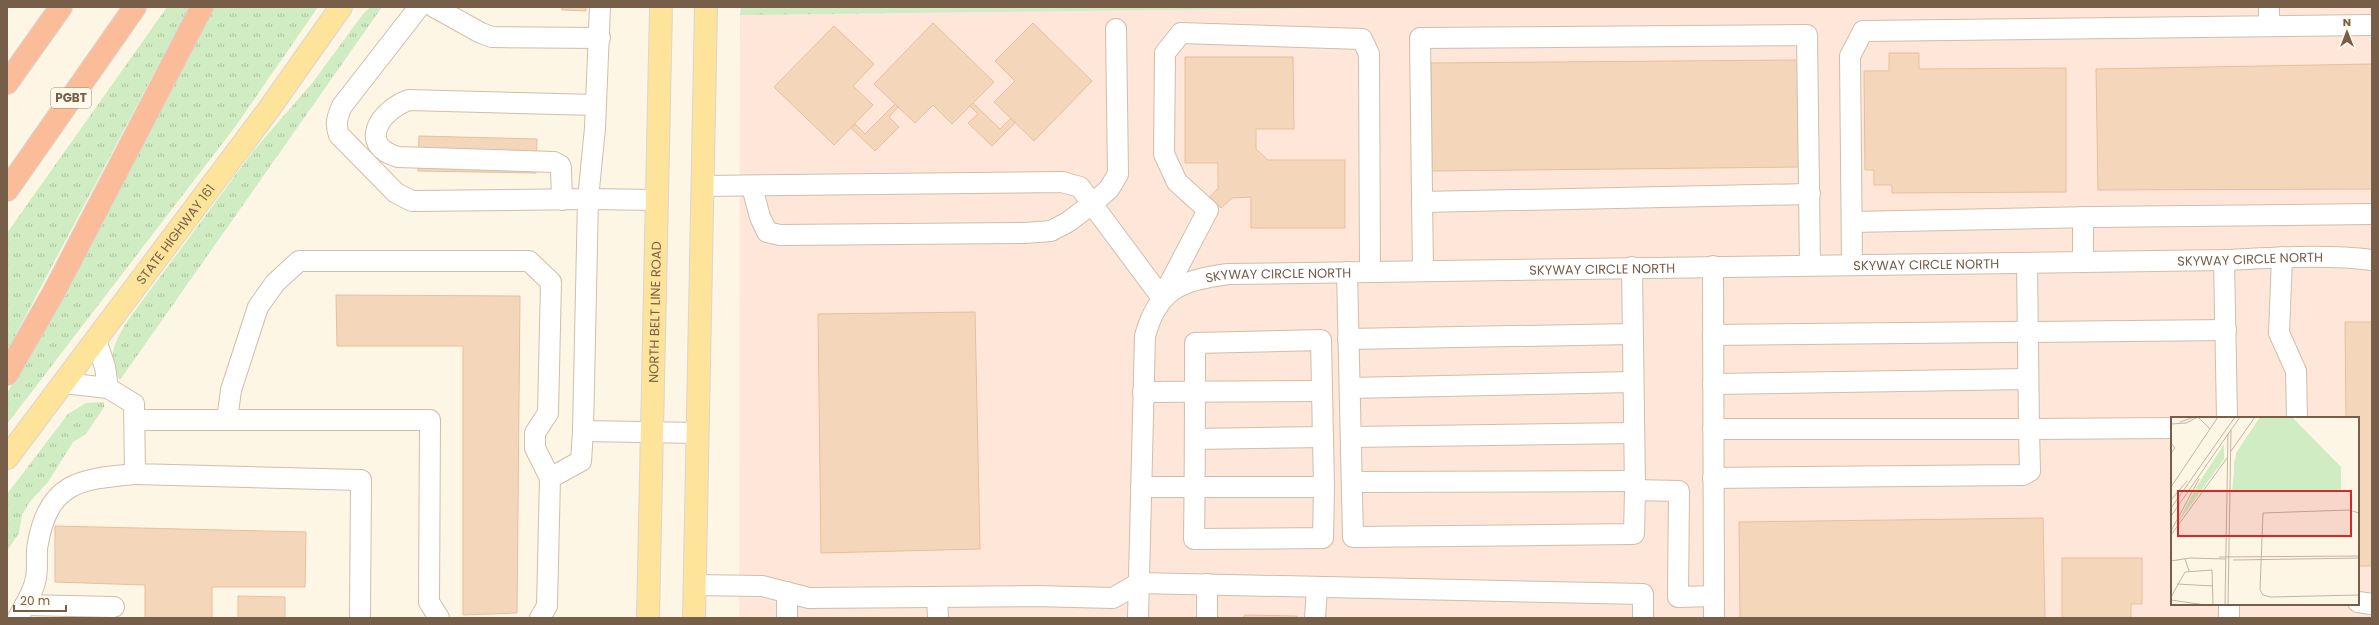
<svg xmlns="http://www.w3.org/2000/svg" width="2379" height="625" font-family="Poppins,sans-serif">
<style>
.commercial{fill:#fee7d8;fill-rule:evenodd}
.grass{fill:url(#grass-tufts)}
.building{fill:#f4d7bb;stroke:#e7bf9b}
.lines{fill:none;stroke-linecap:round;stroke-linejoin:round}
.minor-casing{stroke:#cfbeab;stroke-width:22}
.major-casing{stroke:#dcd5d0;stroke-width:24}
.highway-casing{stroke:#dcd5d0;stroke-width:24}
.minor{stroke:#fff;stroke-width:20}
.major{stroke:#fee39b;stroke-width:22}
.highway{stroke:#fabc99;stroke-width:22}
.labels{text-anchor:middle;stroke-width:3.5;stroke-linejoin:round;paint-order:stroke}
.shield{fill:#fff9ec;stroke:#a08c7a;stroke-width:1}
.shield-label{font-size:12px;font-weight:bold;fill:#775e49}
.street-label{font-size:13px;fill:#775e49;stroke:#fff9ec}
.inset-road{fill:none;stroke:#c3b4a2;stroke-width:1}
.view{fill:#d62828;fill-opacity:0.15;stroke:#d62828;stroke-width:2}
.inset-edge{fill:none;stroke:#775e49;stroke-width:2}
</style>
<defs>
<pattern id="grass-tufts" width="24" height="20" patternUnits="userSpaceOnUse"><rect width="24" height="20" fill="#cfecc2"/><path d="M3 7l-1-3M5 7V3M7 7l1-3M15 17l-1-3M17 17v-4M19 17l1-3" fill="none" stroke="#adc2a0"/></pattern>
</defs>
<rect width="100%" height="100%" fill="#fdf6e5"/>
<path class="commercial" d="M 1423,7 L 2372,7 L 2372,618 L 739,618 L 740,15 ZM 2172,418 L 2358,418 L 2358,604 L 2172,604 Z"/>
<g class="grass">
<path d="M 167,7 L 189,7 L 7,351 L 7,233 Z"/>
<path d="M 212,7 L 318,7 L 235,127 L 7,424 L 7,393 L 41,336 Z"/>
<path d="M 370,7 L 382,7 L 120,380 C 104,358 116,340 128,320 L 254,150 L 313,82 L 363,14 Z"/>
<path d="M 741,7 L 1423,7 L 740,15 Z"/>
<path d="M 104,402 L 104,407 L 86,434 L 73,442 L 48,482 L 29,503 L 22,515 L 19,533 L 7,551 L 7,494 L 68,414 L 86,403 Z"/>
</g>
<g class="building">
<path d="M 562,7 L 586,7 L 586,11 L 562,10 Z"/>
<path d="M 933,23 L 994,82 L 952,124 L 933,105 L 915,123 L 874,84 Z"/>
<path d="M 1033,23 L 1092,81 L 1034,141 L 994,102 L 1015,81 L 995,61 Z"/>
<path d="M 834,26 L 874,64 L 853,86 L 873,105 L 834,145 L 774,87 Z"/>
<path d="M 1889,53 L 1919,53 L 1919,69 L 2066,68 L 2066,192 L 1892,193 L 1892,185 L 1874,185 L 1874,170 L 1865,170 L 1864,71 L 1889,71 Z"/>
<path d="M 1185,57 L 1293,57 L 1294,129 L 1256,129 L 1256,149 L 1268,160 L 1345,160 L 1345,228 L 1251,228 L 1251,197 L 1232,198 L 1221,208 L 1210,197 L 1219,187 L 1218,187 L 1218,163 L 1185,163 Z"/>
<path d="M 1798,60 L 1799,167 L 1432,171 L 1431,63 Z"/>
<path d="M 2372,64 L 2372,189 L 2098,190 L 2096,69 Z"/>
<path d="M 973,103 L 1000,129 L 1011,118 L 1015,123 L 992,146 L 968,123 L 978,114 L 970,106 Z"/>
<path d="M 895,104 L 898,107 L 889,117 L 899,127 L 875,151 L 851,128 L 855,124 L 865,134 Z"/>
<path d="M 419,136 L 537,139 L 536,173 L 418,171 Z"/>
<path d="M 336,295 L 520,296 L 517,613 L 463,615 L 463,346 L 337,346 Z"/>
<path d="M 975,312 L 980,549 L 821,553 L 818,314 Z"/>
<path d="M 2345,322 L 2372,322 L 2372,566 L 2358,566 L 2358,418 L 2346,418 Z"/>
<path d="M 2043,518 L 2045,618 L 1740,618 L 1739,522 Z"/>
<path d="M 55,526 L 306,532 L 305,587 L 212,587 L 212,618 L 145,618 L 145,585 L 55,582 Z"/>
<path d="M 2062,558 L 2142,558 L 2142,604 L 2131,604 L 2131,618 L 2062,618 Z"/>
<path d="M 238,596 L 285,597 L 285,618 L 238,618 Z"/>
<path d="M 1245,615 L 1297,616 L 1297,618 L 1242,618 Z"/>
</g>
<g class="lines">
<g class="minor-casing">
<g id="minor">
<path d="M 419,7 L 342,106 C 337,117 335,124 339,135 L 396,193 L 412,201 L 588,199 L 595,128 L 600,7"/>
<path d="M 434,7 L 481,33 L 492,37 L 600,38"/>
<path d="M 2269,7 L 2269,26"/>
<path d="M 703,186 L 1062,182 L 1080,187 L 1092,204 L 1109,189 L 1118,174 L 1116,29"/>
<path d="M 752,187 L 760,217 L 767,232 L 780,235 L 1025,233 L 1051,231 L 1068,222 L 1092,204 L 1162,298 L 1208,210 L 1177,182 L 1164,154 L 1165,53 L 1181,33 L 1362,39 L 1369,54 L 1370,271"/>
<path d="M 562,200 L 561,168 L 560,165 L 554,162 L 398,157 C 357,145 380,110 409,100 L 596,105"/>
<path d="M 657,200 L 588,199 L 583,431 L 698,433"/>
<path d="M 1422,202 L 1810,194"/>
<path d="M 2083,217 L 2083,262"/>
<path d="M 1852,222 L 2093,217 L 2372,214"/>
<path d="M 2282,257 L 2279,333 L 2296,371 L 2297,418"/>
<path d="M 2224,260 L 2227,418"/>
<path d="M 2027,263 L 2029,429 L 2172,428"/>
<path d="M 1852,264 L 1850,56 L 1863,31 L 2372,25"/>
<path d="M 1713,266 L 1714,618"/>
<path d="M 1632,267 L 1635,490"/>
<path d="M 1423,271 L 1420,38 L 1807,35 L 1810,265"/>
<path d="M 1347,272 L 1353,537 L 1634,534 L 1635,490 L 1679,491 L 1678,597 L 1713,596"/>
<path d="M 1713,335 L 2226,330"/>
<path d="M 1348,339 L 1632,334"/>
<path d="M 96,340 L 105,367 L 108,388"/>
<path d="M 64,383 L 108,388 L 134,404 L 135,474 L 361,480 L 360,618"/>
<path d="M 1713,384 L 2028,379"/>
<path d="M 1350,388 L 1633,382"/>
<path d="M 1143,392 L 1322,391"/>
<path d="M 135,420 L 430,420 L 429,602 L 439,618"/>
<path d="M 227,420 L 231,390 L 258,307 L 275,283 L 299,261 L 529,261 L 551,282 L 548,413 L 535,433 L 535,448 L 550,478"/>
<path d="M 1713,429 L 2029,429 L 2030,471 L 2023,475 L 1713,478"/>
<path d="M 1351,437 L 1634,433"/>
<path d="M 1195,439 L 1323,437"/>
<path d="M 1352,482 L 1635,481"/>
<path d="M 1141,487 L 1324,487 L 1321,340 L 1195,343 C 1195,408 1195,474 1194,539 L 1323,538 L 1324,487"/>
<path d="M 694,585 L 762,586 L 809,598 L 1035,596 L 1113,598 L 1139,583 L 1643,594 L 1643,618"/>
<path d="M 937,597 L 938,618"/>
<path d="M 2358,602 L 2372,604"/>
<path d="M 2229,604 L 2229,618"/>
<path d="M 25,605 L 114,607"/>
<path d="M 18,618 C 24,606 32,595 35,582 C 39,570 35,556 38,543 C 49,481 82,479 135,474"/>
<path d="M 540,618 L 547,606 L 550,478 L 581,461 L 583,431"/>
<path d="M 787,618 L 787,592"/>
<path id="s1" d="M 1138,618 L 1145,336 C 1158,288 1181,281 1228,274 L 2224,260 C 2273,258 2323,254 2372,260"/>
<path d="M 1207,618 L 1207,584"/>
<path d="M 1315,618 L 1317,587"/>
</g>
</g>
<g class="major-casing">
<g id="major">
<path id="s2" d="M 7,458 L 269,109 L 341,7"/>
<path id="s3" d="M 648,618 L 661,7"/>
<path d="M 694,618 L 706,7"/>
</g>
</g>
<g class="highway-casing">
<g id="highway">
<path d="M 7,83 L 61,7"/>
<path d="M 7,190 L 135,7"/>
<path d="M 7,374 L 54,292 L 202,7"/>
</g>
</g>
<use href="#minor" class="minor"/>
<use href="#major" class="major"/>
<use href="#highway" class="highway"/>
</g>
<g class="labels">
<rect class="shield" x="51" y="88" width="40" height="20" rx="3"/>
<g class="shield-label">
<text x="71" y="102">PGBT</text>
</g>
<g class="street-label">
<text dy="5" stroke="none"><textPath href="#s2" startOffset="280">STATE HIGHWAY 161</textPath></text>
<text dy="5" stroke="none"><textPath href="#s1" startOffset="1417">SKYWAY CIRCLE NORTH</textPath></text>
<text dy="5" stroke="none"><textPath href="#s1" startOffset="1093">SKYWAY CIRCLE NORTH</textPath></text>
<text dy="5" stroke="none"><textPath href="#s1" startOffset="769">SKYWAY CIRCLE NORTH</textPath></text>
<text dy="5" stroke="none"><textPath href="#s1" startOffset="445">SKYWAY CIRCLE NORTH</textPath></text>
<text dy="5" stroke="none"><textPath href="#s3" startOffset="306">NORTH BELT LINE ROAD</textPath></text>
</g>
</g>
<g transform="translate(2171 417)">
<rect width="188" height="188" fill="#fdf6e5"/>
<path d="M 89,0 L 121,0 L 170,50 L 170,74 L 61,75 L 65,36 ZM 53,27 L 53,42 L 4,110 L 26,69 Z" fill="#cfecc2"/>
<path d="M 77,18 L 84,20 L 84,49 L 69,63 L 71,70 L 64,72 L 63,45 ZM 89,18 L 137,20 L 169,50 L 169,73 L 140,73 L 116,64 L 111,52 L 114,49 L 114,25 L 104,22 L 91,23 Z" fill="#cfecc2"/>
<path class="inset-road" d="M 27,0 L 39,12M 9,5 L 23,0M 0,7 L 15,6 L 27,0M 0,26 L 4,31 L 0,36M 60,34 L 84,0M 0,70 L 47,0M 0,83 L 16,64M 0,91 L 64,0M 188,96 L 178,93 L 92,96 L 89,173 L 92,178 L 100,180 L 188,178M 0,99 L 69,0M 0,114 L 28,62M 0,118 L 56,41M 48,140 L 188,139M 14,142 L 18,154M 62,143 L 188,141M 0,144 L 19,141 L 55,142M 6,167 L 42,169M 0,180 L 14,155 L 41,153 L 42,188M 0,183 L 34,188M 54,188 L 57,17M 57,188 L 60,13"/>
<path class="view" d="M 7,74 L 180,74 L 180,119 L 7,119 Z"/>
<rect width="188" height="188" class="inset-edge"/>
</g>
<rect width="2379" height="625" fill="none" stroke="#775e49" stroke-width="16"/>
<g transform="translate(2347 32)" stroke="#fff9ec" stroke-width="3" paint-order="stroke">
<path d="M0-3L7 15L0 10L-7 15Z" fill="#775e49"/>
<text y="-6" font-size="11" font-weight="bold" text-anchor="middle" fill="#775e49">N</text>
</g>
<path d="M14 605v6h52v-6" fill="none" stroke="#775e49" stroke-width="2"/>
<text x="20" y="605" font-size="12" fill="#775e49" stroke="#fff9ec" stroke-width="3" paint-order="stroke">20 m</text>
</svg>
